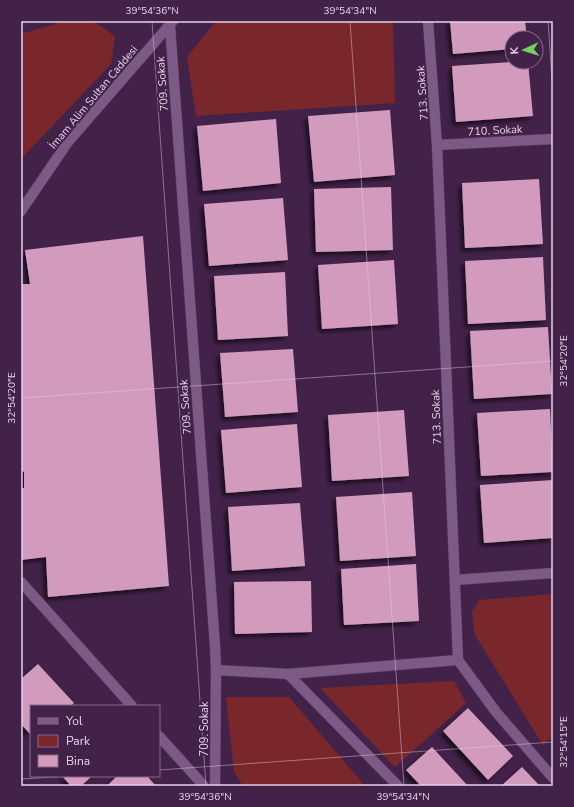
<svg xmlns="http://www.w3.org/2000/svg" width="574" height="807" font-family="'Nunito Sans',sans-serif">
<style>
.green{fill:#7a272c}
.building{fill:#d29bbe;filter:url(#shadow)}
.lines{fill:none;stroke-linecap:round;stroke-linejoin:round}
.street-casing{stroke:#5e4164;stroke-width:11}
.secondary-casing{stroke:#5e4164;stroke-width:11}
.street{stroke:#7d5985;stroke-width:10}
.secondary{stroke:#7d5985;stroke-width:10}
.ticks{fill:none;stroke:#e7d2eb;stroke-width:1;stroke-opacity:0.45}
.labels{text-anchor:middle;stroke-width:4;stroke-linejoin:round;paint-order:stroke}
.street-label{font-size:11px;fill:#e7d2eb;stroke:#43224a}
.neatline{fill:none;stroke:#e7d2eb;stroke-width:1.5}
.ticks-label{font-size:10px;text-anchor:middle;fill:#e7d2eb}
</style>
<defs>
<filter id="shadow"><feDropShadow dx="-3.5" dy="3.5" stdDeviation="2" flood-color="#0009"/></filter>
</defs>
<rect width="100%" height="100%" fill="#43224a"/>
<g class="green">
<path d="M 65,21 C 92,21 94,19 115,37 L 111,64 L 22,158 L 21,158 L 21,34 Z"/>
<path d="M 216,21 L 393,21 L 395,103 L 196,116 L 187,57 Z"/>
<path d="M 553,594 L 553,735 L 543,745 L 475,635 L 472,612 L 479,600 Z"/>
<path d="M 454,681 L 466,703 L 395,767 L 320,688 Z"/>
<path d="M 226,697 L 289,697 L 365,786 L 243,786 L 234,772 Z"/>
</g>
<g class="building">
<path d="M 450,21 L 525,21 L 527,38 L 512,38 L 512,49 L 453,54 Z"/>
<path d="M 512,62 L 528,62 L 533,116 L 456,122 L 452,66 Z"/>
<path d="M 390,110 L 395,175 L 314,182 L 308,116 Z"/>
<path d="M 276,119 L 281,183 L 203,191 L 197,126 Z"/>
<path d="M 539,179 L 543,244 L 465,248 L 462,183 Z"/>
<path d="M 391,187 L 393,250 L 316,252 L 314,189 Z"/>
<path d="M 283,198 L 288,260 L 209,266 L 204,204 Z"/>
<path d="M 143,236 L 169,586 L 48,597 L 46,557 L 21,560 L 21,488 L 24,488 L 24,472 L 21,470 L 21,284 L 30,284 L 25,250 Z"/>
<path d="M 543,257 L 546,320 L 468,324 L 465,261 Z"/>
<path d="M 394,260 L 398,324 L 322,329 L 318,265 Z"/>
<path d="M 285,272 L 288,336 L 218,340 L 214,276 Z"/>
<path d="M 548,327 L 552,394 L 474,399 L 470,331 Z"/>
<path d="M 293,349 L 298,412 L 225,417 L 220,353 Z"/>
<path d="M 550,409 L 553,472 L 481,476 L 477,413 Z"/>
<path d="M 404,410 L 409,476 L 332,481 L 328,415 Z"/>
<path d="M 297,424 L 302,487 L 226,493 L 221,430 Z"/>
<path d="M 553,480 L 553,538 L 484,543 L 480,485 Z"/>
<path d="M 412,492 L 416,556 L 340,561 L 336,497 Z"/>
<path d="M 300,503 L 305,566 L 232,571 L 228,507 Z"/>
<path d="M 416,564 L 419,621 L 344,625 L 341,569 Z"/>
<path d="M 311,581 L 312,632 L 235,634 L 234,582 Z"/>
<path d="M 38,664 L 74,703 L 71,706 L 31,706 L 31,735 L 21,724 L 21,679 Z"/>
<path d="M 468,708 L 513,756 L 488,780 L 443,731 Z"/>
<path d="M 432,747 L 468,786 L 421,786 L 406,770 Z"/>
<path d="M 522,767 L 540,786 L 501,786 Z"/>
<path d="M 62,776 L 92,776 L 81,786 L 71,786 Z"/>
<path d="M 117,776 L 147,776 L 156,786 L 107,786 Z"/>
</g>
<g class="lines">
<g class="street-casing">
<g id="street">
<path d="M 428,21 L 437,145 L 458,660 L 496,712 L 553,778"/>
<path d="M 170,26 L 215,646 L 216,670 L 215,786"/>
<path d="M 437,145 L 553,139"/>
<path d="M 455,580 L 553,573"/>
<path d="M 21,582 L 132,706"/>
<path d="M 216,670 L 288,674 L 458,660"/>
<path d="M 288,674 L 398,786"/>
<path d="M 159,736 L 204,786"/>
</g>
</g>
<g class="secondary-casing">
<path id="secondary" d="M 21,211 L 68,142 L 173,21"/>
</g>
<use href="#street" class="street"/>
<use href="#secondary" class="secondary"/>
</g>
<path class="ticks" d="M 152,21 L 206,786M 350,21 L 404,786M 548,21 L 553,92M 21,398 L 553,361M 159,770 L 553,742M 21,779 L 70,776"/>
<g class="labels">
<g class="street-label">
<text transform="translate(162 84) rotate(-94)" y="4">709. Sokak</text>
<text transform="translate(422 93) rotate(-94)" y="4">713. Sokak</text>
<text transform="translate(93 97) rotate(-50)" y="4">İmam Alim Sultan Caddesi</text>
<text transform="translate(495 130) rotate(-3)" y="4">710. Sokak</text>
<text transform="translate(185 407) rotate(-94)" y="4">709. Sokak</text>
<text transform="translate(436 417) rotate(-92)" y="4">713. Sokak</text>
<text transform="translate(204 729) rotate(-90)" y="4">709. Sokak</text>
</g>
</g>
<rect width="574" height="807" fill="none" stroke="#43224a" stroke-width="44"/>
<rect x="30" y="705" width="130" height="72" fill="#43224a" stroke="#85688a"/>
<rect x="38" y="718" width="20" height="6" fill="#7d5985" stroke="#85688a"/>
<text x="66" y="725" font-size="12" fill="#e7d2eb">Yol</text>
<rect x="38" y="735" width="20" height="12" fill="#7a272c" stroke="#85688a"/>
<text x="66" y="745" font-size="12" fill="#e7d2eb">Park</text>
<rect x="38" y="755" width="20" height="12" fill="#d29bbe" stroke="#85688a"/>
<text x="66" y="765" font-size="12" fill="#e7d2eb">Bina</text>
<g transform="translate(524 50) rotate(266)"><circle r="19" fill="#43224a" stroke="#85688a"/>
<path d="M0-3L7 15L0 10L-7 15Z" fill="#71d35e"/>
<text y="-6" font-size="11" font-weight="bold" text-anchor="middle" fill="#e7d2eb">K</text>
</g>
<rect x="22" y="22" width="530" height="763" class="neatline"/>
<g class="ticks-label">
<text x="152" y="14">39°54'36"N</text>
<text x="350" y="14">39°54'34"N</text>
<text transform="translate(563 361) rotate(-90)" y="4">32°54'20"E</text>
<text transform="translate(11 398) rotate(-90)" y="4">32°54'20"E</text>
<text transform="translate(563 742) rotate(-90)" y="4">32°54'15"E</text>
<text x="205" y="800">39°54'36"N</text>
<text x="403" y="800">39°54'34"N</text>
</g>
</svg>
